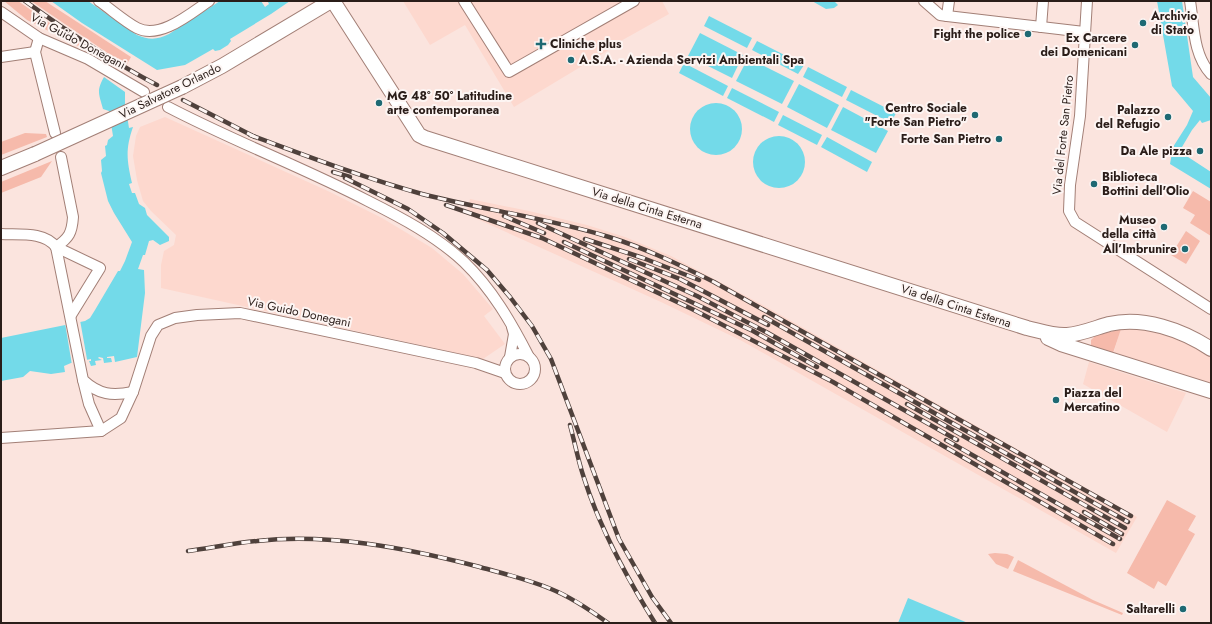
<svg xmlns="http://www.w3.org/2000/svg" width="1212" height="624" font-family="Jost,sans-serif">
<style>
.built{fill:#fdd8ce}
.green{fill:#f6baab}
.water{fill:#73dae9}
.pier{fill:#fbe4de}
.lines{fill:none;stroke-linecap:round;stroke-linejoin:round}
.street-casing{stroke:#a27f76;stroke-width:12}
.secondary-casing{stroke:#a27f76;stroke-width:16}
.street{stroke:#fff;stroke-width:10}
.secondary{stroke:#fff;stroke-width:14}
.rail-casing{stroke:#4f413c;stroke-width:4.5}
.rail{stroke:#fdf5f3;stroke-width:3;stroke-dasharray:9;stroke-linecap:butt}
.secondary-bridge-casing{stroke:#a27f76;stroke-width:16;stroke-linecap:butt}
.secondary-bridge{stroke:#fff;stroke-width:14}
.poi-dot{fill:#1e6973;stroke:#fdf5f3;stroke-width:1.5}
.labels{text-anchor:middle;stroke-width:4;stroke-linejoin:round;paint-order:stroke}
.poi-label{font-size:12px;font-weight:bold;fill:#2a1d19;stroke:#fdf5f3;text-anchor:end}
.street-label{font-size:12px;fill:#2a1d19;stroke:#fdf5f3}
</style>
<rect width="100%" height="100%" fill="#fbe4de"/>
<g class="built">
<path d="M 403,1 L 627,1 L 581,36 L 641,1 L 662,1 L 669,14 L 619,42 L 607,51 L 514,107 L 465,25 L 430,45 Z"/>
<path d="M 165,117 L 330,192 L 382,218 L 432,248 L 463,274 L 493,309 L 484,316 L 505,344 L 483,359 L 161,288 L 161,265 L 164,251 L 174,245 L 176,235 L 151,211 L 143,201 L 137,180 L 133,156 L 136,136 L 140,127 Z"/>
<path d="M 470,199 L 529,211 L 587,225 L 625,237 L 671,256 L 770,309 L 1137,517 L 1116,553 L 742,341 L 661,302 L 466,214 Z"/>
<path d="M 1121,328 L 1141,328 L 1176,337 L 1211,357 L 1211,385 L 1113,355 Z"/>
<path d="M 1089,362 L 1186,393 L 1167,432 L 1083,384 Z"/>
</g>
<g class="green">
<path d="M 4,1 L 18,1 L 94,54 L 27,20 Z"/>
<path d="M 31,1 L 45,1 L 131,57 L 127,64 L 118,60 Z"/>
<path d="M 25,133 L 46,134 L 47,137 L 1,155 L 1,142 Z"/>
<path d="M 52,161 L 41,177 L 1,193 L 1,182 Z"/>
<path d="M 1193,191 L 1211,202 L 1211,236 L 1190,223 L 1195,215 L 1183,208 Z"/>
<path d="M 1186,231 L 1200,241 L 1186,264 L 1171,255 Z"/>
<path d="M 1121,329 L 1113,353 L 1095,348 L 1091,345 L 1091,340 L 1095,336 Z"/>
<path d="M 1167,500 L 1196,516 L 1188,530 L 1195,534 L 1166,586 L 1158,581 L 1154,589 L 1127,573 Z"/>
<path d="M 995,553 L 1007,554 L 1014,557 L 1008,569 L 996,564 L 988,554 Z"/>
<path d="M 1018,560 L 1093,600 L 1123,613 L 1122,615 L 1013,571 Z"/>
</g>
<g class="water">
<path d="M 51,1 L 88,1 L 137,35 C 149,40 157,40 169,34 L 220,1 L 261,1 L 265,7 L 269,4 L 268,2 L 269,1 L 290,1 L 271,14 L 230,39 L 231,41 L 228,45 L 220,50 L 215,51 L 213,49 L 185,65 L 157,70 L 82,23 Z"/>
<path d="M 812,1 L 834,1 L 838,5 L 834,8 L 826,9 Z"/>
<path d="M 1157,1 L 1182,1 L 1193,77 L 1211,98 L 1211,120 L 1202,123 L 1200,120 L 1192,130 L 1182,147 L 1185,155 L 1211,172 L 1211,189 L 1170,164 L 1173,147 L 1187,125 L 1193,111 L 1172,86 Z"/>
<path d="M 709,16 L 752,38 L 747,48 L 704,26 Z"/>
<path d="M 700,33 L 743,55 L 732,78 L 688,56 Z"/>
<path d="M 757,41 L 804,65 L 798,74 L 752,50 Z"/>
<path d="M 748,58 L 794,81 L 782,104 L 736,81 Z"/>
<path d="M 684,63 L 728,86 L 723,96 L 679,73 Z"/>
<path d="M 808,67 L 847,87 L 842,97 L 803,77 Z"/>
<path d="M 104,77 L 125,92 L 125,103 L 129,128 L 133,127 C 125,150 127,161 132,183 L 129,184 L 132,193 L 135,193 L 139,204 L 145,208 L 147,215 L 169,237 L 169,241 L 160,245 L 153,240 L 149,241 L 145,255 L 143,255 L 138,269 L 144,270 L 145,293 L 137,357 L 115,362 L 114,356 L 107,357 L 107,358 L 111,358 L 112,362 L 104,363 L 103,358 L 99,357 L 98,358 L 102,360 L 95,361 L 96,365 L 91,366 L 89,361 L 91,361 L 91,359 L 71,363 L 64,366 L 65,372 L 51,374 L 30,371 L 23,377 L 1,381 L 1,338 L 85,321 L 90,318 L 95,310 L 118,271 L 120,271 L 125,261 L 132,242 L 114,213 L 108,201 L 101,173 L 102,171 L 101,160 L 106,156 L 105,146 L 107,145 L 108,140 L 113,136 L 109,111 L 103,109 C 99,94 96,91 104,77 Z"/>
<path d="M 799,84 L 839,105 L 827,128 L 787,107 Z"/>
<path d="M 732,88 L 779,112 L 774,122 L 727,98 Z"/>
<path d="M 851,90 L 896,113 L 891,123 L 846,100 Z"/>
<circle cx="716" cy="129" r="26"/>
<path d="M 843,107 L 888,131 L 876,153 L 831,130 Z"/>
<path d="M 783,115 L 822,135 L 817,145 L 778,125 Z"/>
<circle cx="779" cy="162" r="26"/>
<path d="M 827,137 L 872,162 L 867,172 L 821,147 Z"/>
<path d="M 908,598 L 968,623 L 898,623 Z"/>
</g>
<path class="pier" d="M 80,320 L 88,365 L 87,362 L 72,365 L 65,323 Z"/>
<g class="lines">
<g class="street-casing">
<g id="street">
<path d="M 99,1 C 112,10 124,21 137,28 C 160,40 191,13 209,1"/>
<path d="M 464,1 L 509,72 L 634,1"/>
<path d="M 924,1 L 940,15 L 947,16 L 1084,32"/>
<path d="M 1087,1 L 1080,116 L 1070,185 L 1069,211 L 1075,222 L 1211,309"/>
<path d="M 1190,1 C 1194,25 1193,55 1211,74"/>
<path d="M 1,12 L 39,38 L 88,59 L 144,92"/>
<path d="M 947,16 L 949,1"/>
<path d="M 1041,27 L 1043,1"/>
<path d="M 39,38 L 35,52 L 55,133"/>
<path d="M 1,57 L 35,52"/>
<path d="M 168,107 C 233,141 302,167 368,201 C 402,218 436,236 464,262 C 492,289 511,322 529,357"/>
<path d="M 1,234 C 19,235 44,231 56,247 L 100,268 L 71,315"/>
<path d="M 56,247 L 83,380 C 99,395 112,396 133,392"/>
<path d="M 56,247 C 69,238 72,233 73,217 L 61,157"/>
<circle cx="520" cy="369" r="15"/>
<path d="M 510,357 L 514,334 L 512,327"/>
<path d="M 83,380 L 89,404 L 101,431"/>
<path d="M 1,438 L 101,431 L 121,418 L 133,392 L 151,336 L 158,325 L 175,318 L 197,315 L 240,313 L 476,363 L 505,373"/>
</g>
</g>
<g class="secondary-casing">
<g id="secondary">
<path d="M 333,1 L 412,124 L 419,135 L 425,138 L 1027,328 C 1040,331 1054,336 1067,335 C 1081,334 1095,328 1109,324 C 1143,316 1182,330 1211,349"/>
<path d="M 182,87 L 222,66 L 331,1"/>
<path d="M 1,168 L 35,154"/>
<path d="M 1048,338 L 1061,344 L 1211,391"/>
</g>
</g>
<use href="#street" class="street"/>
<use href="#secondary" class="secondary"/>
<g class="rail-casing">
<g id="rail">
<path d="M 25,1 C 68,32 111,61 157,85"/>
<path d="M 183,100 L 255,137"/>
<path d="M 250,135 C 307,156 364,178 422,194 C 484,210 548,218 609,237 C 645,248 680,265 714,282 L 1131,516"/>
<path d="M 333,172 L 350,177"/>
<path d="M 345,178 L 408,209 L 443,233 L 487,270 L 510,297 L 532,326 L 551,359 L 619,539 L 652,597 L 671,623"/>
<path d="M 446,205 L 542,238 L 692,309 L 833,382 L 1113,544"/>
<path d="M 504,216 L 544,233"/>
<path d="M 538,223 L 697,296 L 768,333 L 957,440"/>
<path d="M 585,239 L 643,258 L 699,280"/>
<path d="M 564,242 L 753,331 L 817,367"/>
<path d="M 629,259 L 680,279 L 768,325"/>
<path d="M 764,317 L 1128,522"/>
<path d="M 907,404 L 1125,528"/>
<path d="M 570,425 C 575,443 578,461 584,478 C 600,529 627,578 655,623"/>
<path d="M 946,440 L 1120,539"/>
<path d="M 1084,512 L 1122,534"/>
<path d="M 188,551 C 211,548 234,543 257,541 C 329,533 406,548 476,566 C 501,573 527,579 551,589 C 571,597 590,610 608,623"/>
</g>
</g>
<use href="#rail" class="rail"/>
<g class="secondary-bridge-casing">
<path id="secondary-bridge" d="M 35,154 L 182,87"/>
</g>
<use href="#secondary-bridge" class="secondary-bridge"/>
</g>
<g class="poi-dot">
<circle cx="1143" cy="23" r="4"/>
<circle cx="1028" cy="34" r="4"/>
<path d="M539 38h4v4h4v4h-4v4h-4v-4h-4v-4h4z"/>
<circle cx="1135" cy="45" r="4"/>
<circle cx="571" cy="60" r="4"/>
<circle cx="379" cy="103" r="4"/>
<circle cx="975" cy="115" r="4"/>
<circle cx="1168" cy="117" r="4"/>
<circle cx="999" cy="139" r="4"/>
<circle cx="1200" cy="151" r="4"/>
<circle cx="1094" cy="184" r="4"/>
<circle cx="1164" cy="227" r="4"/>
<circle cx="1185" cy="249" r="4"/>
<circle cx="1056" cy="400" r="4"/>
<circle cx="1183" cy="609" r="4"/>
</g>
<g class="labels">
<g class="poi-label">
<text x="1151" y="20" text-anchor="start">Archivio<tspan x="1151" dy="14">di Stato</tspan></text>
<text x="1020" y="38">Fight the police</text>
<text x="1127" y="42">Ex Carcere<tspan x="1127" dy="14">dei Domenicani</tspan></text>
<text x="550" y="48" text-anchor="start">Cliniche plus</text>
<text x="579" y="64" text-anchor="start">A.S.A. - Azienda Servizi Ambientali Spa</text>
<text x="387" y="100" text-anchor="start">MG 48° 50° Latitudine<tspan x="387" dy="14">arte contemporanea</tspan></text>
<text x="967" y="112">Centro Sociale<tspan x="967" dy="14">"Forte San Pietro"</tspan></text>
<text x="1160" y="114">Palazzo<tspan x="1160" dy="14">del Refugio</tspan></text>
<text x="991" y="143">Forte San Pietro</text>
<text x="1192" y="155">Da Ale pizza</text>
<text x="1102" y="181" text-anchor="start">Biblioteca<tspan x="1102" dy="14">Bottini dell'Olio</tspan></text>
<text x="1156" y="224">Museo<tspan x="1156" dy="14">della città</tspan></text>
<text x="1177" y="253">All’Imbrunire</text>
<text x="1064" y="397" text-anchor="start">Piazza del<tspan x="1064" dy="14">Mercatino</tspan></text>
<text x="1175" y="613">Saltarelli</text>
</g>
<g class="street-label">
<text transform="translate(78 41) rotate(28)" y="4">Via Guido Donegani</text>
<text transform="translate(170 91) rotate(-26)" y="4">Via Salvatore Orlando</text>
<text transform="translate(1063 135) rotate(-84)" y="4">Via del Forte San Pietro</text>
<text transform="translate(647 208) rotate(17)" y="4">Via della Cinta Esterna</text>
<text transform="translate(956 306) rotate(18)" y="4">Via della Cinta Esterna</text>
<text transform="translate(299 312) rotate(12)" y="4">Via Guido Donegani</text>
</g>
</g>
<rect width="1212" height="624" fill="none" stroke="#2a1d19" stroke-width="4"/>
</svg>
